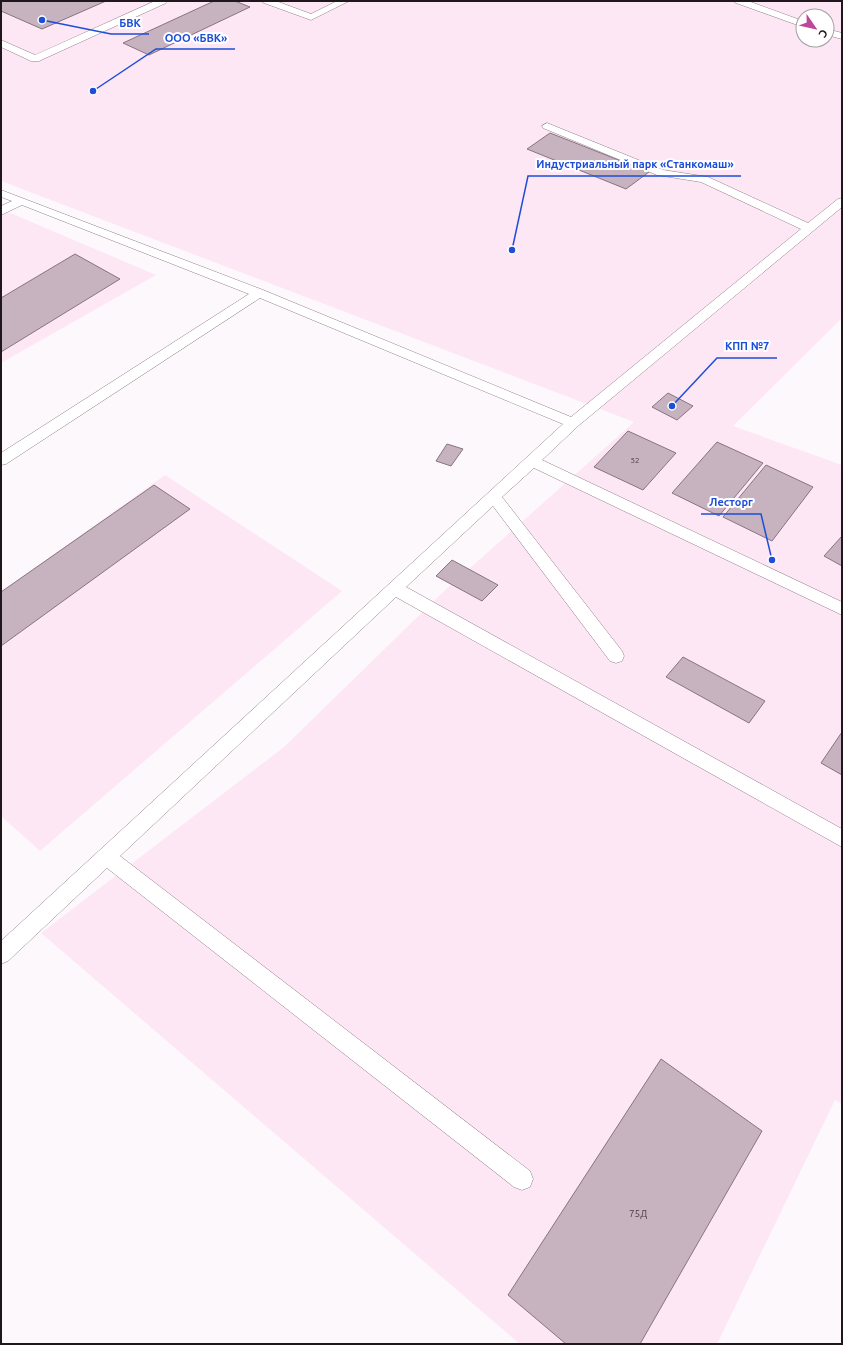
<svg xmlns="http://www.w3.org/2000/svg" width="843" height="1345" font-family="Ubuntu,sans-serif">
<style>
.built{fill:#fee7f5;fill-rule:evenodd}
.building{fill:#c7b2bf;stroke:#887480}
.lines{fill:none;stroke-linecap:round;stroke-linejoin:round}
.service-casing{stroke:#927e8a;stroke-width:1}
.service{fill:#fff;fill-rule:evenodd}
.labels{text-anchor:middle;stroke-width:4;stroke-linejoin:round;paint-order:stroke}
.number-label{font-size:8px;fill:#493e45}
.near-number-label{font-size:10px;fill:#493e45}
.leader{fill:none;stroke:#1d4ed8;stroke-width:1.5}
.callout-dot{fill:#1d4ed8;stroke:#fff;stroke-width:1.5}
.callout-label{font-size:11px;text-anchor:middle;font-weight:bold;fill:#1d4ed8;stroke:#fff;stroke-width:4;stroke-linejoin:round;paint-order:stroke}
</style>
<rect width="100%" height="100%" fill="#fdf8fb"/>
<g class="built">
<path d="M 1,1 L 842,1 L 842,318 L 733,426 L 842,465 L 842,1104 L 835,1100 L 717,1344 L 520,1344 L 41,933 L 284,747 L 441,594 L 634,422 L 1,181 ZM 803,16 L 827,16 L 827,40 L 803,40 Z"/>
<path d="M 1,209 L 156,275 L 1,363 Z"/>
<path d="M 165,475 L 342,591 L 40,851 L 1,816 L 1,592 Z"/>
</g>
<g class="building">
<path d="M 1,1 L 106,1 L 42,29 L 1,11 Z"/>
<path d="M 214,1 L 235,1 L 250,7 L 149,55 L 123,43 Z"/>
<path d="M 550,133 L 649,172 L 626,189 L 527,149 Z"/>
<path d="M 75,254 L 120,279 L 1,352 L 1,298 Z"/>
<path d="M 668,393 L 693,406 L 677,420 L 652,407 Z"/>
<path d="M 628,431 L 676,453 L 643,490 L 594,467 Z"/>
<path d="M 717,442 L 763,463 L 719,516 L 672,493 Z"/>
<path d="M 447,444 L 463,449 L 451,466 L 436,461 Z"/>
<path d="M 766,465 L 813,487 L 772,541 L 723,517 Z"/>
<path d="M 154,485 L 190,509 L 1,646 L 1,592 Z"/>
<path d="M 842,536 L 842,566 L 824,556 Z"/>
<path d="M 452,560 L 498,585 L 482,601 L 436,576 Z"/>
<path d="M 683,657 L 765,701 L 749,723 L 666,677 Z"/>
<path d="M 842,732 L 842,775 L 821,763 Z"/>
<path d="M 661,1059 L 762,1131 L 640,1344 L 566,1344 L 508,1295 Z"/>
</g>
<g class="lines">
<g class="service-casing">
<g id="service">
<path d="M 155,1 L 168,1 L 166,3 L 39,61 L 31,61 L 1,47 L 1,40 L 35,55 Z"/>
<path d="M 262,1 L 276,1 L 311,14 L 337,1 L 349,1 L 311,20 L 264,3 Z"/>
<path d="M 734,1 L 748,1 L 803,21 L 803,27 L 736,3 Z"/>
<path d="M 827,29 L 842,33 L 842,39 L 827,35 Z"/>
<path d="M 547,123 L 663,170 L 708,177 L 808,223 L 838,199 L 842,198 L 842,207 L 578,426 L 542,460 L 842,602 L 842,615 L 534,468 L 502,497 L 622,651 L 624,656 L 622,661 L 616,663 L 610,661 L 493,506 L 406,587 L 842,829 L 842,847 L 396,597 L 120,856 L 530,1171 L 533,1179 L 530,1187 L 522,1190 L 514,1187 L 107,868 L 8,961 L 1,964 L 1,941 L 563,424 L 260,298 L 6,464 L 1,465 L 1,453 L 249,294 L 22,205 L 1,215 L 1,206 L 12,201 L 1,197 L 1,190 L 263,290 L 571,417 L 801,229 L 701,182 L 657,175 L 543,128 L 542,126 Z"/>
</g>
</g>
<use href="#service" class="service"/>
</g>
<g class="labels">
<g class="number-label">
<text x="635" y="463">52</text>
</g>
<g class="near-number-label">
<text x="638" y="1217">75Д</text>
</g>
</g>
<path class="leader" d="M42 20L111 34H149M93 91L156 49H235M512 250L528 176H741M672 406L717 358H777M772 560L761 514H701"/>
<g class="callout-dot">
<circle cx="42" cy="20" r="4"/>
<circle cx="93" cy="91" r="4"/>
<circle cx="512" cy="250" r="4"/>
<circle cx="672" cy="406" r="4"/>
<circle cx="772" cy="560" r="4"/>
</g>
<g class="callout-label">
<text x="130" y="27">БВК</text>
<text x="196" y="42">ООО «БВК»</text>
<text x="635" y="168">Индустриальный парк «Станкомаш»</text>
<text x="747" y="350">КПП №7</text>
<text x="731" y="506">Лесторг</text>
</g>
<rect width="843" height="1345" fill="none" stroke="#1f171c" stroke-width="4"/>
<g transform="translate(815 28) rotate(124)"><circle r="19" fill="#ffffff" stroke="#a5a2a4"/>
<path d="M0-3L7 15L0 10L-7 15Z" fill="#be469b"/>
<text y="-6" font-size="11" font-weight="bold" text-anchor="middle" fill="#1f171c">С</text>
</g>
</svg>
